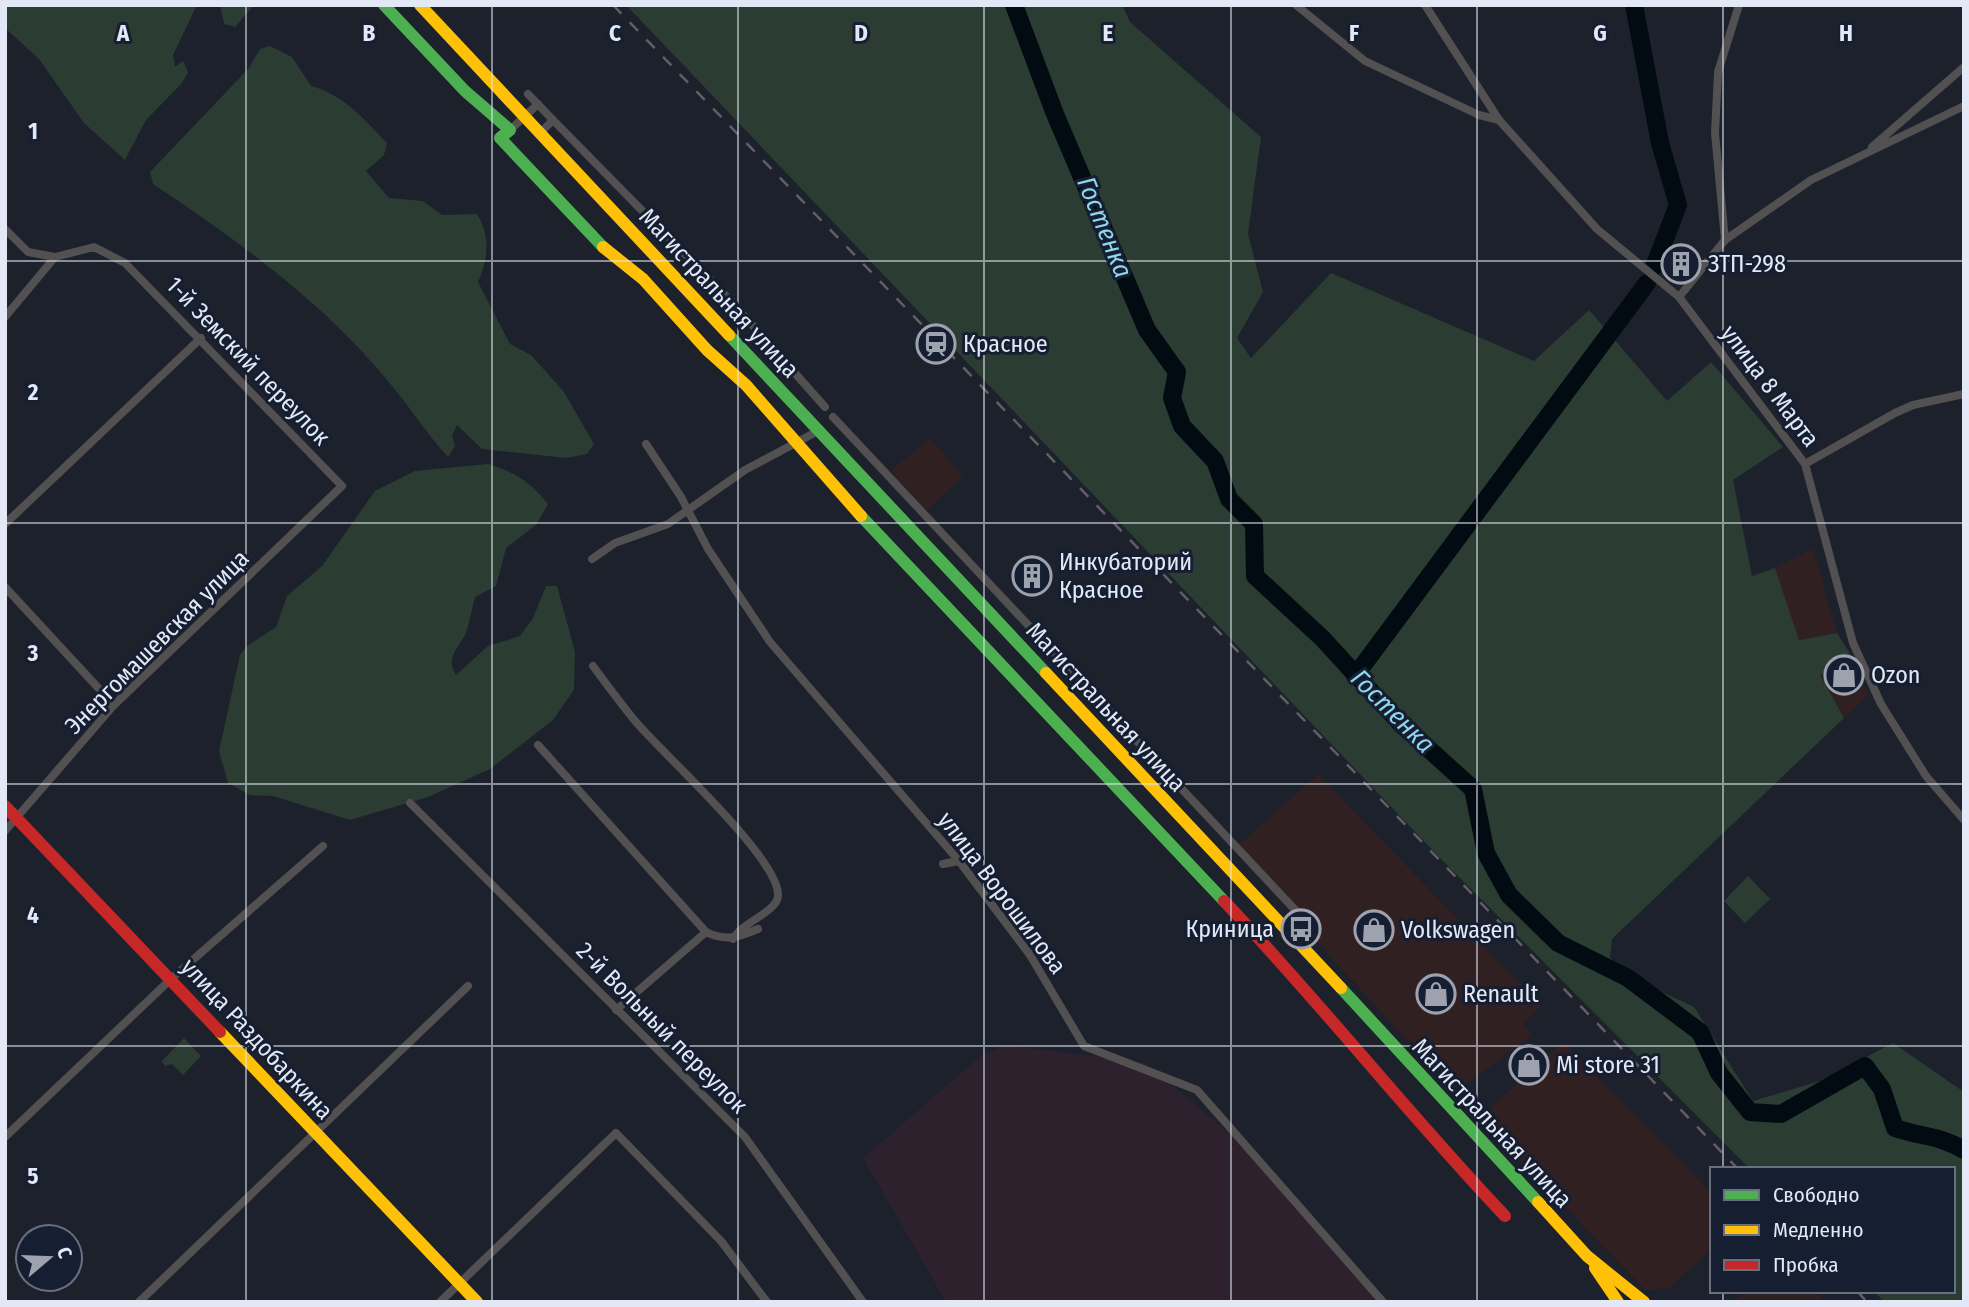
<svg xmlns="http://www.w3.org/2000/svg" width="1969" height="1307" font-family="'Fira Sans Condensed',sans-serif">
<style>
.commercial{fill:#312022}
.industrial{fill:#2d212d}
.green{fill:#2b3c32}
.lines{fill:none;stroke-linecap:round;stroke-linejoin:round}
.river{stroke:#030b12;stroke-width:18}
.street{stroke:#535052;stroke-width:8}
.fast{stroke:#4caf50;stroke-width:12}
.slow{stroke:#ffc107;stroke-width:12}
.jam{stroke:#c62828;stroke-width:12}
.rail{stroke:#5f6065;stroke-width:2.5;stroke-dasharray:12 12;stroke-linecap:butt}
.grid{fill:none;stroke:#e2e8f5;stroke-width:2;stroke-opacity:0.55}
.labels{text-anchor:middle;stroke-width:6;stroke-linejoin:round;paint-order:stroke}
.poi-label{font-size:24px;fill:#e2e8f5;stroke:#161f31;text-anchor:start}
.street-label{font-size:24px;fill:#e2e8f5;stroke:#161f31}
.water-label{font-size:26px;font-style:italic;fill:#8fd5ed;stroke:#161f31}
.grid-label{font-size:23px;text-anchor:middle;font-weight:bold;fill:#e2e8f5;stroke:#161f31;stroke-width:6;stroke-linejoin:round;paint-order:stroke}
</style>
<rect width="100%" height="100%" fill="#1c212b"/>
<g class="commercial">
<path d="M 930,438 L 963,476 L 927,511 L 891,471 Z"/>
<path d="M 1813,549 L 1837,633 L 1798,640 L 1775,568 Z"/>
<path d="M 1852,657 L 1868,695 L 1844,718 L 1820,675 Z"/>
<path d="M 1318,774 L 1542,1006 L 1523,1024 L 1532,1035 L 1459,1090 L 1422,1048 L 1405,1038 L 1233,850 Z"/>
<path d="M 1563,1042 L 1712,1193 L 1712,1248 L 1670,1288 L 1645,1290 L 1480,1117 Z"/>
<path d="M 1745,1291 L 1814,1291 L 1825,1302 L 1733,1302 Z"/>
</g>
<path class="industrial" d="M 1006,1045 L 1145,1063 L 1240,1142 L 1380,1302 L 946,1302 L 863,1158 L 982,1055 Z"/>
<g class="green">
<path d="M 5,5 L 197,5 L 173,55 L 175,67 L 183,61 L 188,72 L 182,83 L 146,120 L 125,160 L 84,123 L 39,59 L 5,28 Z"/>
<path d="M 220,5 L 254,5 L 235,27 L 224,24 Z"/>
<path d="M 626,5 L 1122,5 L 1130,22 L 1261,137 L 1248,234 L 1263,292 L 1237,338 L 1251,358 L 1331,273 L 1534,361 L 1589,310 L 1667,401 L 1711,362 L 1783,447 L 1733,480 L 1752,576 L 1775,568 L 1799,640 L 1837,633 L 1852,657 L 1820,675 L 1844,718 L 1612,939 L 1610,957 L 1622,973 L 1694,1007 L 1753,1101 L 1823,1080 L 1893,1043 L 1964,1092 L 1964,1302 L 1884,1302 L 1874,1291 L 1953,1291 L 1953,1169 L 1750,1169 L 1440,858 Z"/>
<path d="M 270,46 L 292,57 L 311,86 C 343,94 365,120 387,143 L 384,155 L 366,171 L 389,198 L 423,201 L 442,215 L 477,214 C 491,236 488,260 478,282 L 510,344 L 531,355 L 564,392 L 594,444 L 587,454 L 566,458 L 482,449 L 457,425 L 452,435 L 455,446 L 448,457 C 426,433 412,410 392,386 C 327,305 239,241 153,184 L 150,172 L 249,68 L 260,49 Z"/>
<path d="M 488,464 C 515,472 530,482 548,504 L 536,525 L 506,548 L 496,586 L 475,597 C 472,608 470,620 467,630 C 461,648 444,655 456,675 L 488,646 L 520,636 L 533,618 L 546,586 L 557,586 L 575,652 L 574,690 L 553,720 L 490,769 L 428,797 L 350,820 L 273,796 L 250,795 L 228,783 L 219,751 L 240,655 L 247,646 L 276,627 L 287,596 L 322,566 L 375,491 L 415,471 Z"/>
<path d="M 1748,876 L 1770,899 L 1745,923 L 1724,901 Z"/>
<path d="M 184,1038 L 201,1056 L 183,1075 L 172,1064 L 165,1066 L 162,1061 Z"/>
</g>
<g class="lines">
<g class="river">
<path d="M 1014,5 L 1055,114 L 1147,330 L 1177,372 L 1172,398 L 1182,426 L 1215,461 L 1229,499 L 1254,524 L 1255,576 L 1322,638 L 1400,723 L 1473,789 L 1486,853 L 1509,895 L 1558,943 L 1628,978 L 1700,1032 L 1719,1073 L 1750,1112 L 1781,1114 L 1865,1066 L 1882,1089 L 1895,1128 C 1921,1137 1939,1135 1964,1150"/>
<path d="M 1634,5 L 1660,143 L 1678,205 L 1654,267"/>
<path d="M 1355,676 L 1647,283"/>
</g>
<g class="street">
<path d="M 1296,5 L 1365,61 L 1479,115 L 1499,120"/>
<path d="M 1425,5 L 1499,120 L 1597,229 L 1679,297 L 1805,464 L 1853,643 L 1881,704 L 1926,776 L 1964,820"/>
<path d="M 528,94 L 553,120"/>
<path d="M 510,130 L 538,104"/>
<path d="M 540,133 L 553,120 L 731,301 L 825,407"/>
<path d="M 1872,147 L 1964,67"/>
<path d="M 5,229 L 28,252 L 55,257"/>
<path d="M 1725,240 L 1715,133 L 1718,72 L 1739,5"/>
<path d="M 1679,297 L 1725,240 L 1811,180 L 1964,106"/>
<path d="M 5,317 L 55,257 L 94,247 L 125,263 L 342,486 L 114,705 L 5,831"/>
<path d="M 833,417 L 1299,914 L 1284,926"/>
<path d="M 646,444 L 681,497 L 708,549 L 770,642 L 959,861 L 1030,955 L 1084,1046 L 1197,1090 L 1383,1302"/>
<path d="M 1805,464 L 1895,413 L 1913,405 L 1964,394"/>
<path d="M 5,524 L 201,338"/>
<path d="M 592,559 L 615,543 L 668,524 L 745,470 L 818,431"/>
<path d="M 5,587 L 114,705"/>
<path d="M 593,666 C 607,685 621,704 636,722 C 662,753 781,860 778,896 C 777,912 742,922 733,939"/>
<path d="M 538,745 L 706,932"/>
<path d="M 410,803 L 745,1137 L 863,1302"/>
<path d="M 943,864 L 959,861"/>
<path d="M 616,1010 L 706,932 C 726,942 739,937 758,929"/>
<path d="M 5,1137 L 171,979 L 323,846"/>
<path d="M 139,1302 L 468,986"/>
<path d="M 440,1302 L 616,1133 L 721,1241 L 767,1302"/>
</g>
<g class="fast">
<path d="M 384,5 L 465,91 L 510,130 L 500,138 L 603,247"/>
<path d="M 729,335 L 1046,673"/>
<path d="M 861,516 L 1224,901"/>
<path d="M 1341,988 L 1538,1202"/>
</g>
<g class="slow">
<path d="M 420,5 L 729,335"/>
<path d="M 603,247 L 643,279 L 707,350 L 746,385 L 861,516"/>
<path d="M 1046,673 L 1341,988"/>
<path d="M 220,1032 L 477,1302"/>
<path d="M 1538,1202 L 1587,1256 L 1644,1302"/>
<path d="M 1595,1268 L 1618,1302"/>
</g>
<g class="jam">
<path d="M 5,806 L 220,1032"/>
<path d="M 1224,901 C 1321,1003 1408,1114 1505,1216"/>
</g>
<g class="rail">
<path d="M 613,5 L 1738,1169"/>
<path d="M 1857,1291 L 1867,1302"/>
</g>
</g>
<path class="grid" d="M 246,5 L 246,1302M 492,5 L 492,1302M 738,5 L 738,1302M 984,5 L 984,1302M 1231,5 L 1231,1302M 1477,5 L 1477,1302M 1723,5 L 1723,1169M 5,261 L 1964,261M 5,523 L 1964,523M 5,784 L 1964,784M 5,1046 L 1964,1046M 1723,1291 L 1723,1302"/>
<defs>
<g id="building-ring" transform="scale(2.0125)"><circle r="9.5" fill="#161f31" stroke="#9da2ae" stroke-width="1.5"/><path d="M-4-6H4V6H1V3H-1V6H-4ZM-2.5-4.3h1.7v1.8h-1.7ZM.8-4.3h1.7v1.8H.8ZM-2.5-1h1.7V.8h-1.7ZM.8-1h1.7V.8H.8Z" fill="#9da2ae"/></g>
<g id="station-ring" transform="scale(2.0125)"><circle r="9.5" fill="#161f31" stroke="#9da2ae" stroke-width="1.5"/><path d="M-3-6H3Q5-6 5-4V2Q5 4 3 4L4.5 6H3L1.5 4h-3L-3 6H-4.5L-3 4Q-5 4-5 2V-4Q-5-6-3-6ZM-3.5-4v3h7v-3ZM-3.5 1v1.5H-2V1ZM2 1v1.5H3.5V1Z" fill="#9da2ae"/></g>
<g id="shop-ring" transform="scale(2.0125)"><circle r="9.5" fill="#161f31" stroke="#9da2ae" stroke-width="1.5"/><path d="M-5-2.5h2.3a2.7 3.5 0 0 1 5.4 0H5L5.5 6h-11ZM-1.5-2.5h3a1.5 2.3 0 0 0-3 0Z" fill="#9da2ae"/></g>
<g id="bus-ring" transform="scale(2.0125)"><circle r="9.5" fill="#161f31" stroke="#9da2ae" stroke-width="1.5"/><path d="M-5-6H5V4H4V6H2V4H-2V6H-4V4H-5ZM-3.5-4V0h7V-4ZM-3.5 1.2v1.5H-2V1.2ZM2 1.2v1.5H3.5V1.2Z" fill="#9da2ae"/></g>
</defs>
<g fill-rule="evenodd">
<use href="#building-ring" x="1681" y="264"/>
<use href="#station-ring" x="936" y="344"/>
<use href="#building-ring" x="1032" y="576"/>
<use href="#shop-ring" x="1844" y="675"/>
<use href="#bus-ring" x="1301" y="929"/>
<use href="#shop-ring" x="1374" y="930"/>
<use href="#shop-ring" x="1436" y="994"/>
<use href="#shop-ring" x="1529" y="1065"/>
</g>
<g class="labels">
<g class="poi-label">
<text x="1708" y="272">ЗТП-298</text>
<text x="963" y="352">Красное</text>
<text x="1059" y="570">Инкубаторий<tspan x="1059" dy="28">Красное</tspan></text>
<text x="1871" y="683">Ozon</text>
<text x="1274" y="937" text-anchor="end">Криница</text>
<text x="1401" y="938">Volkswagen</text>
<text x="1463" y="1002">Renault</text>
<text x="1556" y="1073">Mi store 31</text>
</g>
<g class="street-label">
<text transform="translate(719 293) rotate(47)" y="8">Магистральная улица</text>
<text transform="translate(248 361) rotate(46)" y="8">1-й Земский переулок</text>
<text transform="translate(1770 386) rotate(53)" y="8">улица 8 Марта</text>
<text transform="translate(157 642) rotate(-45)" y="8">Энергомашевская улица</text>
<text transform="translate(1106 707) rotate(47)" y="8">Магистральная улица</text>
<text transform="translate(1002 893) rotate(53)" y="8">улица Ворошилова</text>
<text transform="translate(662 1028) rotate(45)" y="8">2-й Вольный переулок</text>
<text transform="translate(257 1039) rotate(47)" y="8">улица Раздобаркина</text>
<text transform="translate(1492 1123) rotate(47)" y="8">Магистральная улица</text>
</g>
<g class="water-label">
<text transform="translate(1105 227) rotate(68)" y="9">Гостенка</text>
<text transform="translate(1393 711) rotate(45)" y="9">Гостенка</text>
</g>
</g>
<g class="grid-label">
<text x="123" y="41">A</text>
<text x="369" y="41">B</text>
<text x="615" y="41">C</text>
<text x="861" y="41">D</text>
<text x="1108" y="41">E</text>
<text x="1354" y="41">F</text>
<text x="1600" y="41">G</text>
<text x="1846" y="41">H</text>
<text x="33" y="139">1</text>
<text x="33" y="400">2</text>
<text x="33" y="661">3</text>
<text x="33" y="923">4</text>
<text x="33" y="1184">5</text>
</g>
<rect width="1969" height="1307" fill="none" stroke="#e2e8f5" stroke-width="14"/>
<rect x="1710" y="1167" width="245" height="126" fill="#161f31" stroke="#686f7f" stroke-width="2"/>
<rect x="1724" y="1190" width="35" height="10" fill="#4caf50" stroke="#686f7f" stroke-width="2"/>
<text x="1773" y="1202" font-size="21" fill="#e2e8f5">Свободно</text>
<rect x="1724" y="1225" width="35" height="10" fill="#ffc107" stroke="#686f7f" stroke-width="2"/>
<text x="1773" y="1237" font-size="21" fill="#e2e8f5">Медленно</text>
<rect x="1724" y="1260" width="35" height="10" fill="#c62828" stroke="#686f7f" stroke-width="2"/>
<text x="1773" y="1272" font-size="21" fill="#e2e8f5">Пробка</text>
<g transform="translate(49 1258) rotate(71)"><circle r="33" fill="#161f31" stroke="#686f7f" stroke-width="2"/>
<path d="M0-5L12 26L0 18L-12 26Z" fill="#9da2ae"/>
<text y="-10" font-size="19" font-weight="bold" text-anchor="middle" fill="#e2e8f5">С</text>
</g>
</svg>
